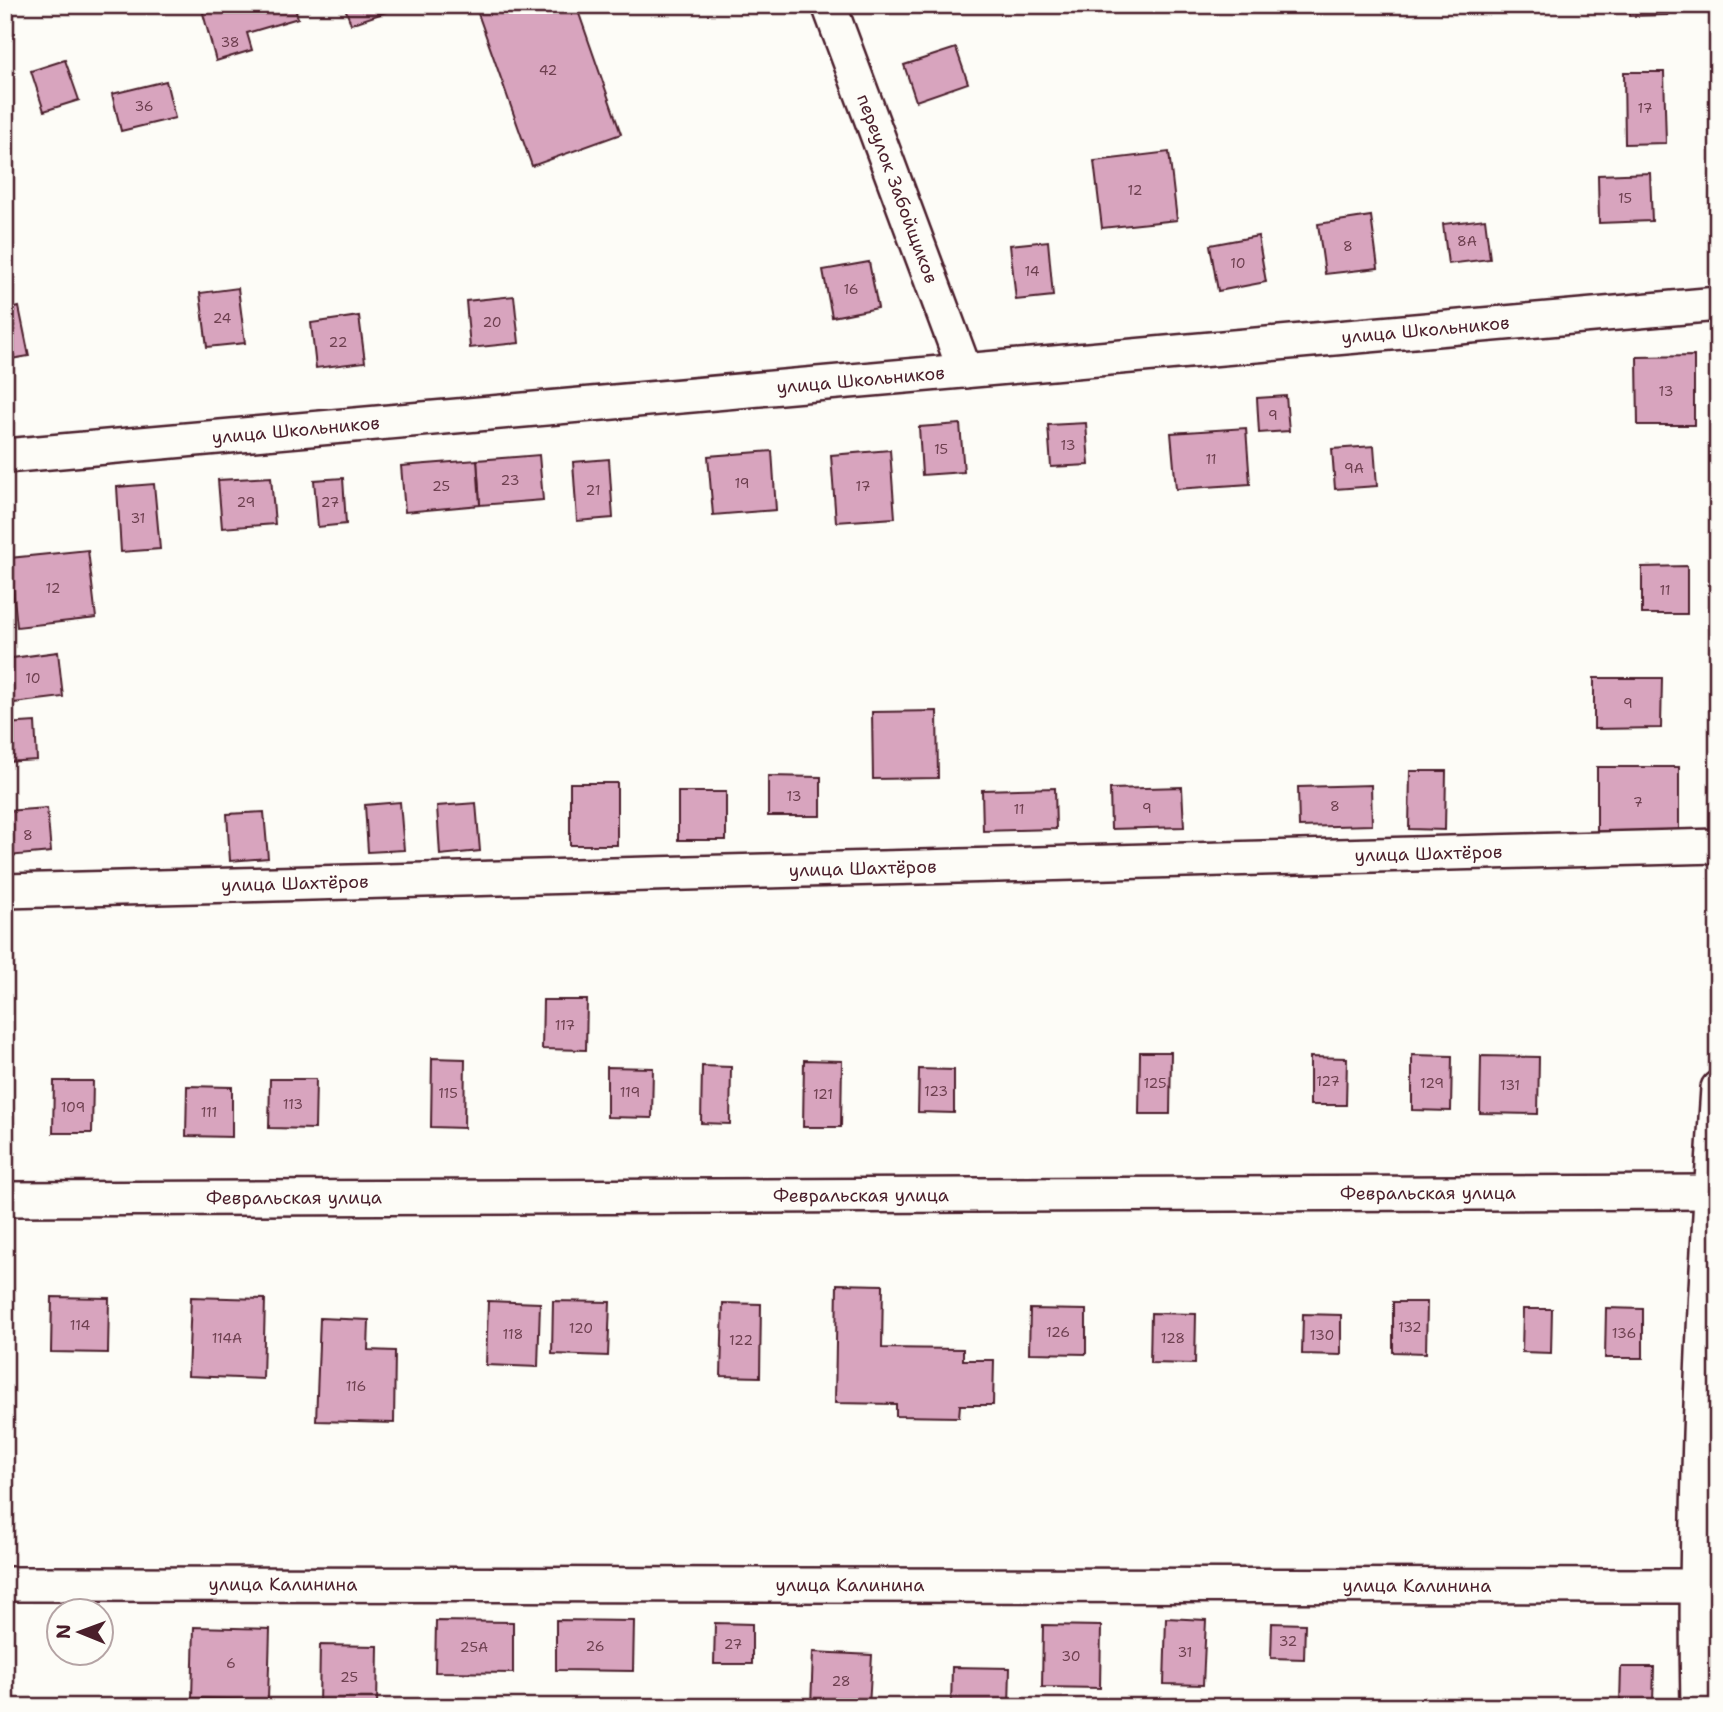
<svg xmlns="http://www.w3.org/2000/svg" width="1723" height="1712" font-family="'Shantell Sans',sans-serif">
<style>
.building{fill:#d8a4be;stroke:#4a1f2b;stroke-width:2}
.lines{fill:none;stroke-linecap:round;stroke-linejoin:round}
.minor-casing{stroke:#4a1f2b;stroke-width:38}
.minor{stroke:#fdfcf7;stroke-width:33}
.labels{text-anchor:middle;stroke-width:6;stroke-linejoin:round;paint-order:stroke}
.number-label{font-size:14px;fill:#6e4050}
.street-label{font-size:18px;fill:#4a1f2b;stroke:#fdfcf7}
</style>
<rect width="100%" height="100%" fill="#fdfcf7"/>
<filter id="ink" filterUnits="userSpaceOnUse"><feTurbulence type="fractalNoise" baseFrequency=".0143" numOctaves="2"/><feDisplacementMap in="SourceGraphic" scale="14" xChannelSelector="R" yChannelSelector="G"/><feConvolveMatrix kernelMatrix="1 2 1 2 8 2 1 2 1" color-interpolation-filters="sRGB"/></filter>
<g filter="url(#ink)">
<g class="building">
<path d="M 294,5 L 298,18 L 247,33 L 252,50 L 216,61 L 201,6 Z"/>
<path d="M 344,5 L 400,5 L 401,7 L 351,24 Z"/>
<path d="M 475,5 L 576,5 L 621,134 L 532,166 Z"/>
<path d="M 1630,5 L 1668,5 L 1668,15 L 1630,16 Z"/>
<path d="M 956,48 L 968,83 L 916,101 L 904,65 Z"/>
<path d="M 65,60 L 79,100 L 44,111 L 31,71 Z"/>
<path d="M 1624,72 L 1664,72 L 1666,143 L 1625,144 Z"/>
<path d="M 166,81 L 175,118 L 121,131 L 112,94 Z"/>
<path d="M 1169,152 L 1177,220 L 1102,228 L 1094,161 Z"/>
<path d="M 1650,173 L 1652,221 L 1599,223 L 1598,175 Z"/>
<path d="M 1371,216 L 1378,268 L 1325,274 L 1318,224 Z"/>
<path d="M 1485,219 L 1490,259 L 1448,264 L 1443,224 Z"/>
<path d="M 1258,236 L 1266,282 L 1218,291 L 1210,245 Z"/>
<path d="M 1048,241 L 1053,296 L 1016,300 L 1010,245 Z"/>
<path d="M 869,262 L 878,308 L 832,317 L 823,270 Z"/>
<path d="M 238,288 L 245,343 L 207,347 L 200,293 Z"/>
<path d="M 514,296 L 519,343 L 470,348 L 466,301 Z"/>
<path d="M 19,307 L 29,356 L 5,360 L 5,310 Z"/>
<path d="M 359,316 L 365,362 L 316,368 L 311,323 Z"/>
<path d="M 1694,356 L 1694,425 L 1638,425 L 1637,357 Z"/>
<path d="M 1286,396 L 1289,431 L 1259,433 L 1257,398 Z"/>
<path d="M 1086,423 L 1089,465 L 1051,467 L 1048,425 Z"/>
<path d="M 960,424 L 964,472 L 922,475 L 919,427 Z"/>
<path d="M 1246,428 L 1250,484 L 1176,489 L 1171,433 Z"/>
<path d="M 1374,446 L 1377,486 L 1335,489 L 1332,449 Z"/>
<path d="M 890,450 L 895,518 L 836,522 L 831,455 Z"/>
<path d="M 772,451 L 776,510 L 713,515 L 708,456 Z"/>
<path d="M 539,455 L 543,500 L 480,505 L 477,460 Z"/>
<path d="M 609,459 L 613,518 L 577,521 L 573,462 Z"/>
<path d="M 477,460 L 480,505 L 405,512 L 401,466 Z"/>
<path d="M 271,477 L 275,524 L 222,528 L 218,480 Z"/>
<path d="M 343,478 L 346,524 L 318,527 L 314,480 Z"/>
<path d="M 154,484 L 160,549 L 121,552 L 117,487 Z"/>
<path d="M 88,550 L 96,618 L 17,627 L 10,558 Z"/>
<path d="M 1687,566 L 1687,614 L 1642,614 L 1642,567 Z"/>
<path d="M 58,652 L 63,697 L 5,704 L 5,659 Z"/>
<path d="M 1594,678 L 1662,678 L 1661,728 L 1594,729 Z"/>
<path d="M 937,711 L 938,778 L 873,779 L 872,712 Z"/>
<path d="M 35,722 L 37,760 L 5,762 L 5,724 Z"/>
<rect x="1597" y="767" width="82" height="71"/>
<path d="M 1410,771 L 1446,771 L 1445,830 L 1409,829 Z"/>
<path d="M 768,776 L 821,777 L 821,816 L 768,816 Z"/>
<rect x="570" y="783" width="47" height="62"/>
<path d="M 1371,785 L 1372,825 L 1299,827 L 1298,787 Z"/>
<path d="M 1182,787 L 1184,827 L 1111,829 L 1110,789 Z"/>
<path d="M 1055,788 L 1056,829 L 983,831 L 982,790 Z"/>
<rect x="678" y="792" width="48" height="48"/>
<path d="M 400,802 L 404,850 L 368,852 L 365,805 Z"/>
<path d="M 476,803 L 480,851 L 440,855 L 437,806 Z"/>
<path d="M 47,808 L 51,852 L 8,856 L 5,811 Z"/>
<path d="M 264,812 L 268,858 L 230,861 L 227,814 Z"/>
<path d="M 543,1000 L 587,1000 L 586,1050 L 542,1049 Z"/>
<path d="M 1140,1052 L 1171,1052 L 1170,1114 L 1139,1114 Z"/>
<path d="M 1412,1055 L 1452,1056 L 1451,1111 L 1412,1110 Z"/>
<path d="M 1481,1056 L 1539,1057 L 1538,1114 L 1480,1113 Z"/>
<path d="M 1310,1057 L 1347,1058 L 1346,1105 L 1310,1105 Z"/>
<path d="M 432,1058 L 465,1059 L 464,1128 L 431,1127 Z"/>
<path d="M 804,1060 L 842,1061 L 841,1127 L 803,1127 Z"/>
<path d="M 702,1066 L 731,1067 L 730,1124 L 701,1123 Z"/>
<path d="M 607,1067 L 653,1068 L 652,1118 L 607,1117 Z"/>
<path d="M 919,1069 L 954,1070 L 954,1113 L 918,1112 Z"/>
<path d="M 270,1079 L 316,1079 L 315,1129 L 269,1128 Z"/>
<path d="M 54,1081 L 93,1081 L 92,1133 L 53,1133 Z"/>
<path d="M 187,1086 L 232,1087 L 232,1137 L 186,1136 Z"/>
<path d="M 837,1284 L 883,1285 L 882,1348 L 963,1349 L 963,1360 L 994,1360 L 993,1405 L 960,1405 L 959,1417 L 896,1416 L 896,1404 L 835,1403 Z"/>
<path d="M 52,1297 L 109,1298 L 108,1353 L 51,1352 Z"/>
<path d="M 191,1297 L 265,1299 L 263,1379 L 188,1376 Z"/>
<path d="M 488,1301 L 540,1303 L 538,1367 L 486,1365 Z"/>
<path d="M 553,1301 L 610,1302 L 608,1356 L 552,1354 Z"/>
<path d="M 1393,1302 L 1427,1302 L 1426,1353 L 1393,1352 Z"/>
<path d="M 723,1303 L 761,1304 L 760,1377 L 721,1376 Z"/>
<path d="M 1606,1308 L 1643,1309 L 1643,1358 L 1605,1358 Z"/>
<path d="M 1030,1309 L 1086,1310 L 1086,1354 L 1029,1353 Z"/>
<path d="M 1523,1309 L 1552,1309 L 1551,1353 L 1522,1352 Z"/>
<path d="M 1151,1313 L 1196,1314 L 1195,1364 L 1150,1363 Z"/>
<path d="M 1303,1314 L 1341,1315 L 1341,1355 L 1302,1354 Z"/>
<path d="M 320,1318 L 369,1320 L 368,1350 L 395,1351 L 394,1423 L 316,1421 Z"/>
<path d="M 1166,1618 L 1206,1620 L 1203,1685 L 1164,1684 Z"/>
<path d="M 556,1620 L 634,1621 L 633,1671 L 556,1670 Z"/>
<path d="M 436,1621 L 513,1622 L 513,1673 L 435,1672 Z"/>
<path d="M 715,1623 L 752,1624 L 752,1664 L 714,1664 Z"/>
<path d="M 1272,1623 L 1305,1624 L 1304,1659 L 1271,1658 Z"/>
<path d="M 1043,1625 L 1101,1626 L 1100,1688 L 1042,1687 Z"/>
<path d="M 194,1627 L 270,1629 L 268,1700 L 192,1698 Z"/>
<path d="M 320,1645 L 378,1646 L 377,1707 L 319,1707 Z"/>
<path d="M 813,1652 L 872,1655 L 869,1707 L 811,1707 Z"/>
<path d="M 952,1667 L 1010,1668 L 1009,1707 L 951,1707 Z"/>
<path d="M 1621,1667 L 1654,1667 L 1653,1702 L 1620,1702 Z"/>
</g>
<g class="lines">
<g class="minor-casing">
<g id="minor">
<path id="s1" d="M 829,5 L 965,371"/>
<path id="s2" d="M 5,456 L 1718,304"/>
<path id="s3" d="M 5,891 L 1718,846"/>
<path id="s4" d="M 5,1199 L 1718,1192"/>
<path id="s5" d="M 5,1584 L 1696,1586"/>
<path d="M 1698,1707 C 1694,1501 1704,1294 1718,1088"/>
</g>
</g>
<use href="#minor" class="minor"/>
</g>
</g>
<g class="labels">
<g class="number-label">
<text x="230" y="47">38</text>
<text x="548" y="75">42</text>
<text x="144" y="111">36</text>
<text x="1645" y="113">17</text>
<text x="1135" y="195">12</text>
<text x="1625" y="203">15</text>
<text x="1467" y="246">8А</text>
<text x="1348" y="251">8</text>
<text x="1238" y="268">10</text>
<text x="1032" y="276">14</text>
<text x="851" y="294">16</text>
<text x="222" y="323">24</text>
<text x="492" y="327">20</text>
<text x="338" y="347">22</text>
<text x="1666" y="396">13</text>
<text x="1273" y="420">9</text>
<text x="1068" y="450">13</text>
<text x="941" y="454">15</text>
<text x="1211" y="464">11</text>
<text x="1354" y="473">9А</text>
<text x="510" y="485">23</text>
<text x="742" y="488">19</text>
<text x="441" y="491">25</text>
<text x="863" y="491">17</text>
<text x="593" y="495">21</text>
<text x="246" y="507">29</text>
<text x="330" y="507">27</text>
<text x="138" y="523">31</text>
<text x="53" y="593">12</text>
<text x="1665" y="595">11</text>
<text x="33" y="683">10</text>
<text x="1628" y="708">9</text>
<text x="794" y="801">13</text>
<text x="1638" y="807">7</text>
<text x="1335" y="811">8</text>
<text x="1147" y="813">9</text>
<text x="1019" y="814">11</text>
<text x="28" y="840">8</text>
<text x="565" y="1030">117</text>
<text x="1328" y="1086">127</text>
<text x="1155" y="1088">125</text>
<text x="1432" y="1088">129</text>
<text x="1510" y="1090">131</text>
<text x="936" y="1096">123</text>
<text x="630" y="1097">119</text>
<text x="448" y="1098">115</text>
<text x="823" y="1099">121</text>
<text x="293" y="1109">113</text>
<text x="73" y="1112">109</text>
<text x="209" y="1117">111</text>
<text x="80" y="1330">114</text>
<text x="1410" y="1332">132</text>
<text x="581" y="1333">120</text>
<text x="1058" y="1337">126</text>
<text x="1624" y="1338">136</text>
<text x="513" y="1339">118</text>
<text x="1322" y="1340">130</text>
<text x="227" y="1343">114А</text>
<text x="1173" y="1343">128</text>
<text x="741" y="1345">122</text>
<text x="356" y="1391">116</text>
<text x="1288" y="1646">32</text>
<text x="733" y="1649">27</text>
<text x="595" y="1651">26</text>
<text x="474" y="1652">25А</text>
<text x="1185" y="1657">31</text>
<text x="1071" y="1661">30</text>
<text x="231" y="1668">6</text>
<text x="349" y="1682">25</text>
<text x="841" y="1686">28</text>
</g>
<g class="street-label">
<text dy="6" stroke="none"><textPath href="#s1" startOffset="196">переулок Забойщиков</textPath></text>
<text dy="6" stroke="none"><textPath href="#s2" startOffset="1426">улица Школьников</textPath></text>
<text dy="6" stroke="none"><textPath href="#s2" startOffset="859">улица Школьников</textPath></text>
<text dy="6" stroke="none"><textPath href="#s2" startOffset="292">улица Школьников</textPath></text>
<text dy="6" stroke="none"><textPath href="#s3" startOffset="1424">улица Шахтёров</textPath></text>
<text dy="6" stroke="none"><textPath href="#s3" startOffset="858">улица Шахтёров</textPath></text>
<text dy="6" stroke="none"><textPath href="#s3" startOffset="290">улица Шахтёров</textPath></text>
<text dy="6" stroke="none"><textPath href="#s4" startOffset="1423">Февральская улица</textPath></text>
<text dy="6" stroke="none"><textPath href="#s4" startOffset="856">Февральская улица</textPath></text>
<text dy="6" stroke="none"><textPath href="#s4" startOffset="289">Февральская улица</textPath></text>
<text dy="6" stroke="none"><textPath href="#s5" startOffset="278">улица Калинина</textPath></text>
<text dy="6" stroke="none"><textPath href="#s5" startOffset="845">улица Калинина</textPath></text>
<text dy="6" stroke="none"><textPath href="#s5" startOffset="1412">улица Калинина</textPath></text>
</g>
</g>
<rect width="1723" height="1712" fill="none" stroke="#fdfcf7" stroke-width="28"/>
<rect x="14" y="14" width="1695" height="1684" fill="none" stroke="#4a1f2b" stroke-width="2.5" filter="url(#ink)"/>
<g transform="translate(80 1632) rotate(271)"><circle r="33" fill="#fdfcf7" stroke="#b5a4a5" stroke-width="2"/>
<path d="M0-5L12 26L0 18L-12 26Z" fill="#4a1f2b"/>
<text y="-10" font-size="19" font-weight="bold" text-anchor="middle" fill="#4a1f2b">N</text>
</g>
</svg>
